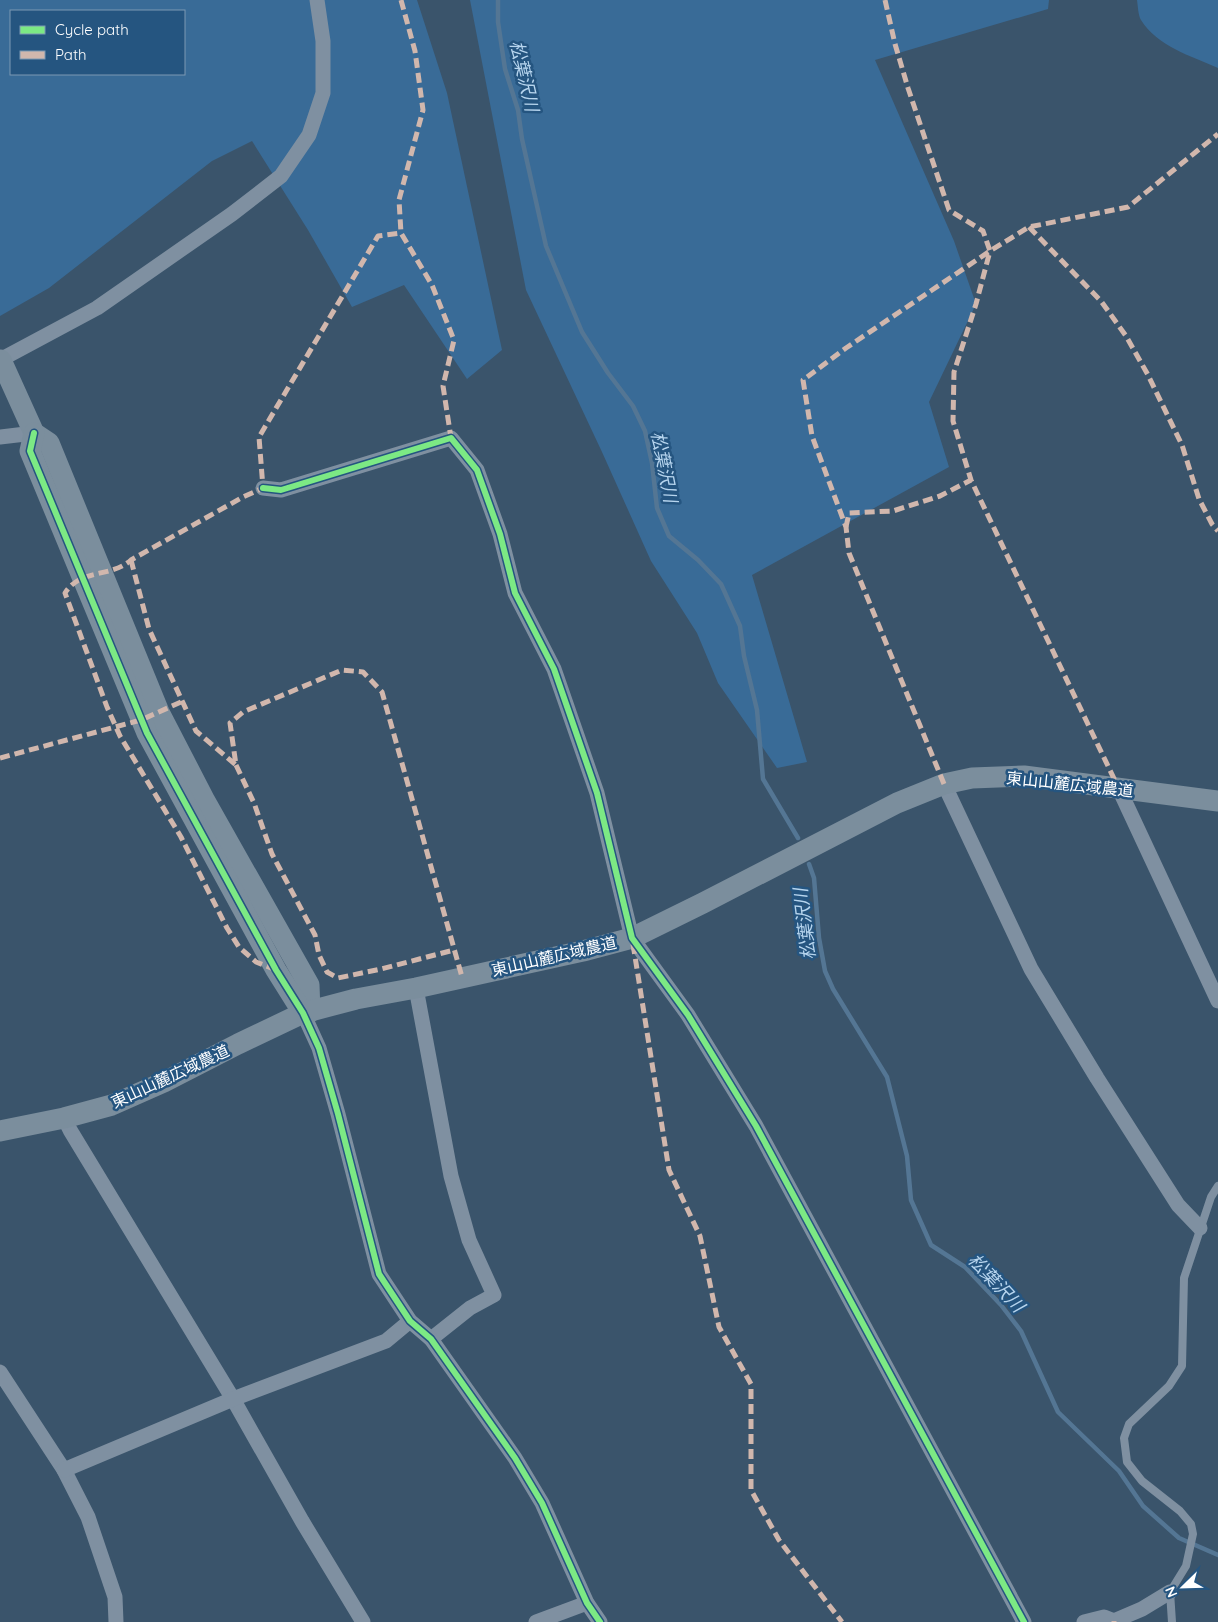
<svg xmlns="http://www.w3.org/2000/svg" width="1218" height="1622" font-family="Quicksand,'Noto Sans JP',sans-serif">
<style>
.green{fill:#396b97;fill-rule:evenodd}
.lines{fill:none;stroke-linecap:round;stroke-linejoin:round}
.stream{stroke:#547694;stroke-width:4.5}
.lane{stroke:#7f90a1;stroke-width:8}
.street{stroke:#7f90a1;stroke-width:15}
.secondary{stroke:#7b8e9d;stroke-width:21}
.quiet{stroke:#d1b7ad;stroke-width:5;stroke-dasharray:10 5;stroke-linecap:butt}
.cycleway-casing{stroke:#255580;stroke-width:9}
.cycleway{stroke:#7ce984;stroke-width:6}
.labels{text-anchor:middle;stroke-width:5;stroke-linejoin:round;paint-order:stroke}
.street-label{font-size:16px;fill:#fff;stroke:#255580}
.water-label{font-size:18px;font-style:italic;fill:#b7d5ee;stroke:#255580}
</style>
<rect width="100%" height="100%" fill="#3a546b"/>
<g class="green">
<path d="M 0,0 L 417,0 L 447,93 L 502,350 L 467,379 L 404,285 L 352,307 L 308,230 L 252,141 L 212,161 L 49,288 L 0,316 ZM 11,11 L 184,11 L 184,74 L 11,74 Z"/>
<path d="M 470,0 L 1049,0 L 1048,9 L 875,60 L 954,241 L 976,304 L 929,402 L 949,467 L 752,575 L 807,762 L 777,768 L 718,683 L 697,633 L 651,561 L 602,452 L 526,290 Z"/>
<path d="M 1137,0 L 1218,0 L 1218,68 C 1191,56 1157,46 1141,20 C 1138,15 1138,6 1137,0 Z"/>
</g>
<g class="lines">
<g class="stream">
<path d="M 498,0 L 498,22 L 505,69 L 518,110 L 522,139 L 546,246 L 582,332 L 608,373 L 633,406 L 645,431 L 652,463 L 657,508 L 669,536 L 698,560 L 721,584 L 740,626 L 744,656 L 757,710 L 763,779 L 798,838"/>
<path d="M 809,864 L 814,878 L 819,938 L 825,971 L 833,989 L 887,1077 L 907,1156 L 911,1200 L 931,1245 L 965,1267 L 1001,1305 L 1021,1331 L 1058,1412 L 1119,1471 L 1143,1506 L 1179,1538 L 1218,1555"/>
</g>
<path class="lane" d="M 1172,1622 L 1170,1592 L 1186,1566 L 1193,1534 L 1191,1524 L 1180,1511 L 1142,1481 L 1127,1462 L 1124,1438 L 1129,1424 L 1169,1386 L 1182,1366 L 1184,1278 L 1211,1197 L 1218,1186"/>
<g class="street">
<path d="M 0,360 L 97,308 L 232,214 L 281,176 L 309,135 L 323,93 L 323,41 L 317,0"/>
<path d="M 0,437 L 34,433"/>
<path d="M 263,488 L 281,490 L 451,438 L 477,470 L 500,534 L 515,593 L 554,669 L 597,793 L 632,938 L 688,1015 L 756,1126 L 1024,1622"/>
<path d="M 944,784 L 1031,969 L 1097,1078 L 1178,1205 L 1200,1228"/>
<path d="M 1119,789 L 1218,1001"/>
<path d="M 416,988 L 451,1176 L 469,1240 L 494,1295 L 470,1308 L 431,1339"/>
<path d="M 303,1013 L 319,1048 L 338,1114 L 379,1274 L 410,1321 L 431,1339 L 515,1458 L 542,1503 L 587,1603 L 600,1622"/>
<path d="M 64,1118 L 70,1130 L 233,1399 L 302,1521 L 363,1622"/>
<path d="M 0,1372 L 64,1470 L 88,1517 L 115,1597 L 116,1622"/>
<path d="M 64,1470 L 233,1399 L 386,1341 L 410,1321"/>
<path d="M 536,1622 L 587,1603"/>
<path d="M 1084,1622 L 1104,1617 L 1114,1621 L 1142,1609 L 1170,1592"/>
</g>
<g class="secondary">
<path d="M 1,360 L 34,433 L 49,443 L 159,712 L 205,801 L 309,985 L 310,1012"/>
<path d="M 34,433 L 30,451 L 147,733 L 276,970 L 303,1013"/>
<path d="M 0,1131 L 64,1118 L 112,1105 L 164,1082 L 238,1044 L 303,1013 L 356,999 L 416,988 L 583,951 L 632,938 L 703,903 L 897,803 L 944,784 L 972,778 L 1024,776 L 1218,801"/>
</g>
<g class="quiet">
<path d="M 401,0 L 415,51 L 423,110 L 399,200 L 401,233 L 432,285 L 454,340 L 443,386 L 451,438"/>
<path d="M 885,0 L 895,44 L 908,88 L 949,210 L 983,231 L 990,251 L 976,304 L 954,372 L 953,421 L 971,480 L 1119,789"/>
<path d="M 1029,227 L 1101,301 L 1126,336 L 1148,375 L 1182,445 L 1199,499 L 1212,524 L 1218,531"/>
<path d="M 846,527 L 849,513 L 893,511 L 940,496 L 971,480"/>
<path d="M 131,560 L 149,629 L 196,731 L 236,765 L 230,723 L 243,712 L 342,670 L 363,672 L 382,692 L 462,977"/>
<path d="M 0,758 L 141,720 L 181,702"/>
<path d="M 236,765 L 254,803 L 272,854 L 315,935 L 319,955 L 327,972 L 338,978 L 381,969 L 454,950"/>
<path d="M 944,784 L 849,553 L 846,527 L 812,436 L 803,380 L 846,348 L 990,251 L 1029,227 L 1128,207 L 1218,134"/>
<path d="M 633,944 L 669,1170 L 700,1236 L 719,1327 L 751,1384 L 751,1490 L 779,1540 L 842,1622"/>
<path d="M 276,970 L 256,962 L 239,947 L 227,928 L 181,837 L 120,736 L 107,707 L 65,593 C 81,568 111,578 131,560 L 243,497 L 263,488 L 259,437 L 378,236 L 401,233"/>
<path d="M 1114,1621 L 1114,1622"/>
</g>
<g class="cycleway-casing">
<g id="cycleway">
<path d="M 34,433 L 30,451 L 147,733 L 276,970 L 303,1013 L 319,1048 L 338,1114 L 379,1274 L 410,1321 L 431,1339 L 515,1458 L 542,1503 L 587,1603 L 600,1622"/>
<path d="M 263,488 L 281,490 L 451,438 L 477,470 L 500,534 L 515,593 L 554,669 L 597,793 L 632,938 L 688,1015 L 756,1126 L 1024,1622"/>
</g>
</g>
<use href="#cycleway" class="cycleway"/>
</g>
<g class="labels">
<g class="street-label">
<text transform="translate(1070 784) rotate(6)" y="6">東山山麓広域農道</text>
<text transform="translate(554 956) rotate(-13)" y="6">東山山麓広域農道</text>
<text transform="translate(170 1076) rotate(-25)" y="6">東山山麓広域農道</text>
</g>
<g class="water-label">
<text transform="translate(524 76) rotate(77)" y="6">松葉沢川</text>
<text transform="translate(664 467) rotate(79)" y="6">松葉沢川</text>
<text transform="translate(805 924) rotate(-97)" y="6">松葉沢川</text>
<text transform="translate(996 1283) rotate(47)" y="6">松葉沢川</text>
</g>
</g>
<rect x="10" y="10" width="175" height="65" fill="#255580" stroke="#7c99b3"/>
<rect x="20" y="26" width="25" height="8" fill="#7ce984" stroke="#7c99b3"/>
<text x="55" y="35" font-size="15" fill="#ffffff">Cycle path</text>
<rect x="20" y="51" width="25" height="8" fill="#d1b7ad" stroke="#7c99b3"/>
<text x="55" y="60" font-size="15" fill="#ffffff">Path</text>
<g transform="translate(1183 1587) rotate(247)" stroke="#255580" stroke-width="4" paint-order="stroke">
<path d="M0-4L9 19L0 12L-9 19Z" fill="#ffffff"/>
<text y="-8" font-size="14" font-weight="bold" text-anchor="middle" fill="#ffffff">N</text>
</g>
</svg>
